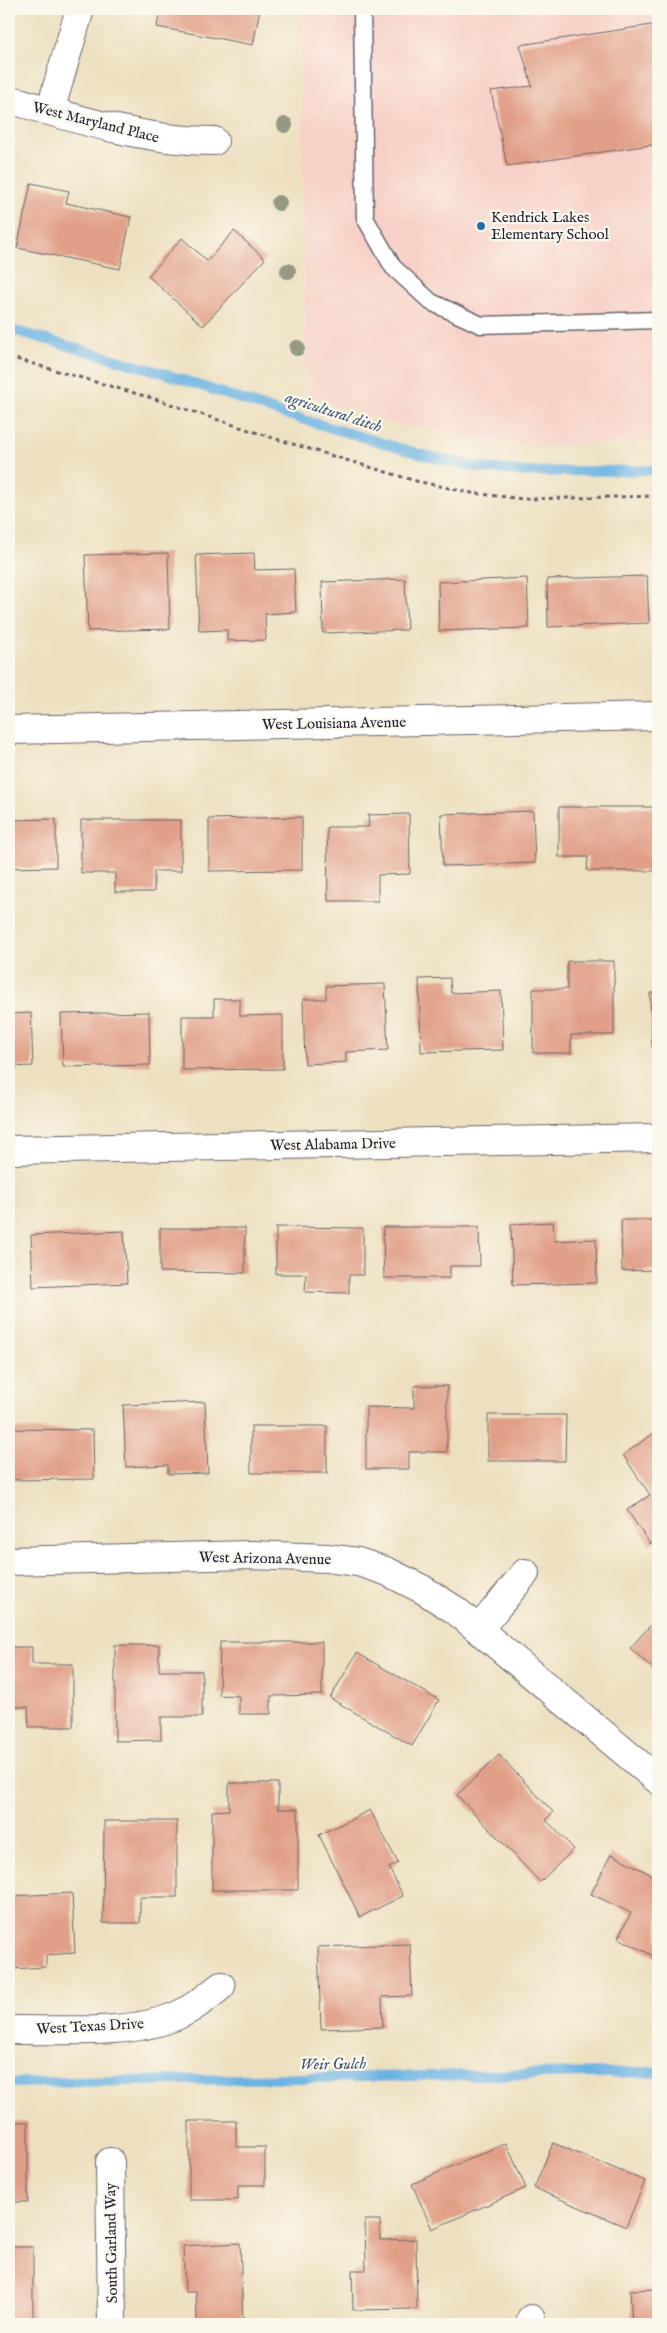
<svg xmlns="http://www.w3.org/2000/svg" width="667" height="2333" font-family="'IM FELL English',serif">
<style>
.built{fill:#f7d1c7}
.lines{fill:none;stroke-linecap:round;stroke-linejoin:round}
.stream{stroke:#6ab3e2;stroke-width:10}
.building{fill:#e19f87}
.lane-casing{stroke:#69646a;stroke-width:19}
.street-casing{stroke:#69646a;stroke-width:30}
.path{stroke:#69646a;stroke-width:3;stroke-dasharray:4 4;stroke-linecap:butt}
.lane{stroke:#fff;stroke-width:16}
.street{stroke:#fff;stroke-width:28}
.tree{fill:#959883}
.poi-dot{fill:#1f6fb2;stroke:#fbf7ec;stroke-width:2}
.labels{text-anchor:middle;stroke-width:4.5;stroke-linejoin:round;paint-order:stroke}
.street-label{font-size:15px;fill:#22223b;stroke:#fbf7ec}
.poi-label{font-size:15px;fill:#22223b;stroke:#fbf7ec;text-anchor:start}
.water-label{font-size:16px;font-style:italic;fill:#3b5575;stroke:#fbf7ec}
</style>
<rect width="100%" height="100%" fill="#fbf7ec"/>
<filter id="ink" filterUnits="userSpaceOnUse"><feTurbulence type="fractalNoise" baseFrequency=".02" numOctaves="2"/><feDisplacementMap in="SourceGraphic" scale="10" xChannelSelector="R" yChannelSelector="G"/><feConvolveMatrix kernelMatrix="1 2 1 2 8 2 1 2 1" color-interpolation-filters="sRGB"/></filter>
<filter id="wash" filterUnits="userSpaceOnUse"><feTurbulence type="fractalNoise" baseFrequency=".0096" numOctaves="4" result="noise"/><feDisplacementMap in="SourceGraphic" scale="20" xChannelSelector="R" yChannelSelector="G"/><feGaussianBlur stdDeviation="1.12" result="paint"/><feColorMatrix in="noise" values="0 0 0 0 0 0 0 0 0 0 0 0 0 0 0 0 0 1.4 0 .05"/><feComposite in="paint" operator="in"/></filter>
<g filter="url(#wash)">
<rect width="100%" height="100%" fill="#ede0c0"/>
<path class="built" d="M 300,9 L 658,9 L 658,440 L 538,447 L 394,424 L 307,395 Z"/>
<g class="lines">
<g class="stream">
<path d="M 9,329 L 163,373 L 281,413 L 423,455 L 476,467 L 525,472 L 658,470"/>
<path d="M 9,2083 L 658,2072"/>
</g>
</g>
<g id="blocks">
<g class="building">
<path d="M 160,9 L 260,9 L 253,45 L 157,27 Z"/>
<path d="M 658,24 L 658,144 L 507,166 L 491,91 L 532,86 L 520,45 Z"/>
<path d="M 31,183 L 69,191 L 66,203 L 131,217 L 120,269 L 17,248 Z"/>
<path d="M 234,231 L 265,259 L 203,326 L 148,276 L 182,238 L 207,261 Z"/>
<path d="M 168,553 L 170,629 L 88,631 L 85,555 Z"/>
<path d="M 254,553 L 255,570 L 294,569 L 296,612 L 265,614 L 266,640 L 227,641 L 227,630 L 199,631 L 196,555 Z"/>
<path d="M 647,576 L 649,623 L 548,627 L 547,579 Z"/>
<path d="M 527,578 L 529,628 L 439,631 L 438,582 Z"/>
<path d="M 405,579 L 407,630 L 323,633 L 322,582 Z"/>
<path d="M 559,807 L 658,807 L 658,871 L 587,871 L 588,857 L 559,857 Z"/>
<path d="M 533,811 L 535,863 L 443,866 L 441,814 Z"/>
<path d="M 409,814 L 410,874 L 378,875 L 378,901 L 328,901 L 327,827 L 369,827 L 368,815 Z"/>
<path d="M 302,817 L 302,870 L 209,871 L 209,819 Z"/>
<path d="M 56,819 L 56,867 L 9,868 L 9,820 Z"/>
<path d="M 81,820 L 181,820 L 181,871 L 154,871 L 154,892 L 115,892 L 115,873 L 81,873 Z"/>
<path d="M 567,961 L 614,961 L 614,1035 L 571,1035 L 571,1053 L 533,1053 L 533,989 L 567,989 Z"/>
<path d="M 450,978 L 451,993 L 501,991 L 503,1050 L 421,1052 L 419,979 Z"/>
<path d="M 385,984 L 388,1050 L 346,1052 L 346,1062 L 305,1064 L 303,999 L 326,999 L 326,986 Z"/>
<path d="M 650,993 L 658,993 L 658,1047 L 652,1047 Z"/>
<path d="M 214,999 L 240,999 L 240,1016 L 283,1015 L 283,1069 L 182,1070 L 182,1016 L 214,1016 Z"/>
<path d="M 149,1012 L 150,1065 L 63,1067 L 61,1014 Z"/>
<path d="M 31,1013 L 33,1066 L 9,1067 L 9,1014 Z"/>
<path d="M 621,1220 L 658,1220 L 658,1270 L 622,1271 Z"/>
<path d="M 553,1222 L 554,1241 L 596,1239 L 597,1283 L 513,1285 L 511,1224 Z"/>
<path d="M 276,1227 L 363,1228 L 363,1275 L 349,1275 L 349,1293 L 305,1292 L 306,1274 L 276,1274 Z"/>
<path d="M 383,1227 L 479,1227 L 480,1266 L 450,1266 L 450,1278 L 384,1278 Z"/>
<path d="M 160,1228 L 245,1228 L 245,1273 L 160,1272 Z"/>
<path d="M 124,1231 L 127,1283 L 33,1287 L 31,1235 Z"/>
<path d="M 414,1386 L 447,1386 L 447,1452 L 409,1452 L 409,1469 L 366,1469 L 366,1407 L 414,1408 Z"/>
<path d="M 205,1402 L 208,1473 L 168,1474 L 168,1465 L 126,1467 L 123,1405 Z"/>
<path d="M 488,1415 L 566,1415 L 565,1461 L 488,1461 Z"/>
<rect x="251" y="1426" width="76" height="47"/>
<path d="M 9,1429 L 93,1430 L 94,1479 L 9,1480 Z"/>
<path d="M 657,1431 L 658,1538 L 650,1544 L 627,1510 L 650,1495 L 623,1455 Z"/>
<path d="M 658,1617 L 658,1673 L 630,1648 Z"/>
<path d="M 220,1642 L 322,1642 L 322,1695 L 271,1696 L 271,1714 L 239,1714 L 239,1696 L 219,1695 Z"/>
<path d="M 115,1645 L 159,1645 L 159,1671 L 202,1671 L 202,1717 L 161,1717 L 161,1740 L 115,1741 Z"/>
<path d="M 9,1647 L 32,1647 L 32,1664 L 73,1664 L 73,1727 L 29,1727 L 28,1707 L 9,1707 Z"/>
<path d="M 357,1653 L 439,1700 L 412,1746 L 330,1698 Z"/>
<path d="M 499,1755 L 553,1812 L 546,1820 L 574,1849 L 540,1882 L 457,1795 Z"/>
<path d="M 229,1783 L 278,1783 L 278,1809 L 298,1809 L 298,1890 L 212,1890 L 212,1811 L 229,1810 Z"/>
<path d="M 370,1810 L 398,1863 L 389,1868 L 403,1896 L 360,1917 L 319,1835 Z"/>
<path d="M 104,1821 L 177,1821 L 177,1897 L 140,1897 L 140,1923 L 103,1923 Z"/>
<path d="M 611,1854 L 658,1878 L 658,1958 L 618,1938 L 631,1913 L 591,1894 Z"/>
<path d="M 72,1893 L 75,1953 L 46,1955 L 46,1967 L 12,1969 L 9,1896 Z"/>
<path d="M 410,1944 L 412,1996 L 382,1997 L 383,2027 L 321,2029 L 318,1947 Z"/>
<path d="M 189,2121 L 236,2121 L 236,2147 L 265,2147 L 265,2185 L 238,2185 L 238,2200 L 189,2200 Z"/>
<rect x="9" y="2122" width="19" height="80"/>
<path d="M 506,2143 L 526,2188 L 432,2229 L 412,2184 Z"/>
<path d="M 553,2143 L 645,2181 L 626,2227 L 534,2188 Z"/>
<path d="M 365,2220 L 380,2220 L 380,2240 L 416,2239 L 417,2309 L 353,2310 L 352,2270 L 366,2270 Z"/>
<path d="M 240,2243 L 243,2324 L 197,2324 L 196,2292 L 185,2292 L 183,2246 Z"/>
<rect x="9" y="2247" width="24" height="77"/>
<path d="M 658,2289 L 658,2324 L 632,2324 L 630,2290 Z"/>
</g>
</g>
</g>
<g filter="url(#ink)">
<use href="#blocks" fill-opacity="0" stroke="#69646a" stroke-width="1"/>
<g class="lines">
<g class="lane-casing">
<path id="lane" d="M 362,9 L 365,218 L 393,267 L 431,302 L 481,325 L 658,320"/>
</g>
<g class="street-casing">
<g id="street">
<path d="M 9,99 C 76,119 144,141 214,141"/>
<path d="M 50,111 L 80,9"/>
<path d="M 9,730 L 658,716"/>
<path d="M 9,1150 L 658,1138"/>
<path d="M 9,1561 L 252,1555 L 327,1558 L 358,1562 L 386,1571 L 422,1589 L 455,1610 L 658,1780"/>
<path d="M 479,1629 L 525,1573"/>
<path d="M 9,2030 C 61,2029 128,2036 176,2016 C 193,2009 207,1997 221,1986"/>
<path d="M 110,2162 L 112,2324"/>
<path d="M 531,2319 L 531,2324"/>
</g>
</g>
<path class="path" d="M 9,357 L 155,399 L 273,438 L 416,481 L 472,493 L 524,499 L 658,496"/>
<use href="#lane" class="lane"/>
<use href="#street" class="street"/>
</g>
<g class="tree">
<circle cx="285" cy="125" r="8"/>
<circle cx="279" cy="203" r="8"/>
<circle cx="288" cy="271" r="8"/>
<circle cx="297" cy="348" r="8"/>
</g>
</g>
<circle class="poi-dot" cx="481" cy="226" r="5"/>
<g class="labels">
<g class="street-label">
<text transform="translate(96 122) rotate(14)" y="5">West Maryland Place</text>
<text transform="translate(334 723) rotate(-1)" y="5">West Louisiana Avenue</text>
<text transform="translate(333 1144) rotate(-1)" y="5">West Alabama Drive</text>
<text transform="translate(265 1558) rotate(1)" y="5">West Arizona Avenue</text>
<text transform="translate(90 2026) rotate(-3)" y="5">West Texas Drive</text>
<text transform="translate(111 2243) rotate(-91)" y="5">South Garland Way</text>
</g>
<g class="poi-label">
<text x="491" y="222">Kendrick Lakes<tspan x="491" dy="17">Elementary School</tspan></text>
</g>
<g class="water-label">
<text transform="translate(334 411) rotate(18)" y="6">agricultural ditch</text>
<text transform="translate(333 2063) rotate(-1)" y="6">Weir Gulch</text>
</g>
</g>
<rect width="667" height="2333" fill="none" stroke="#fbf7ec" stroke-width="30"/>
</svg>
